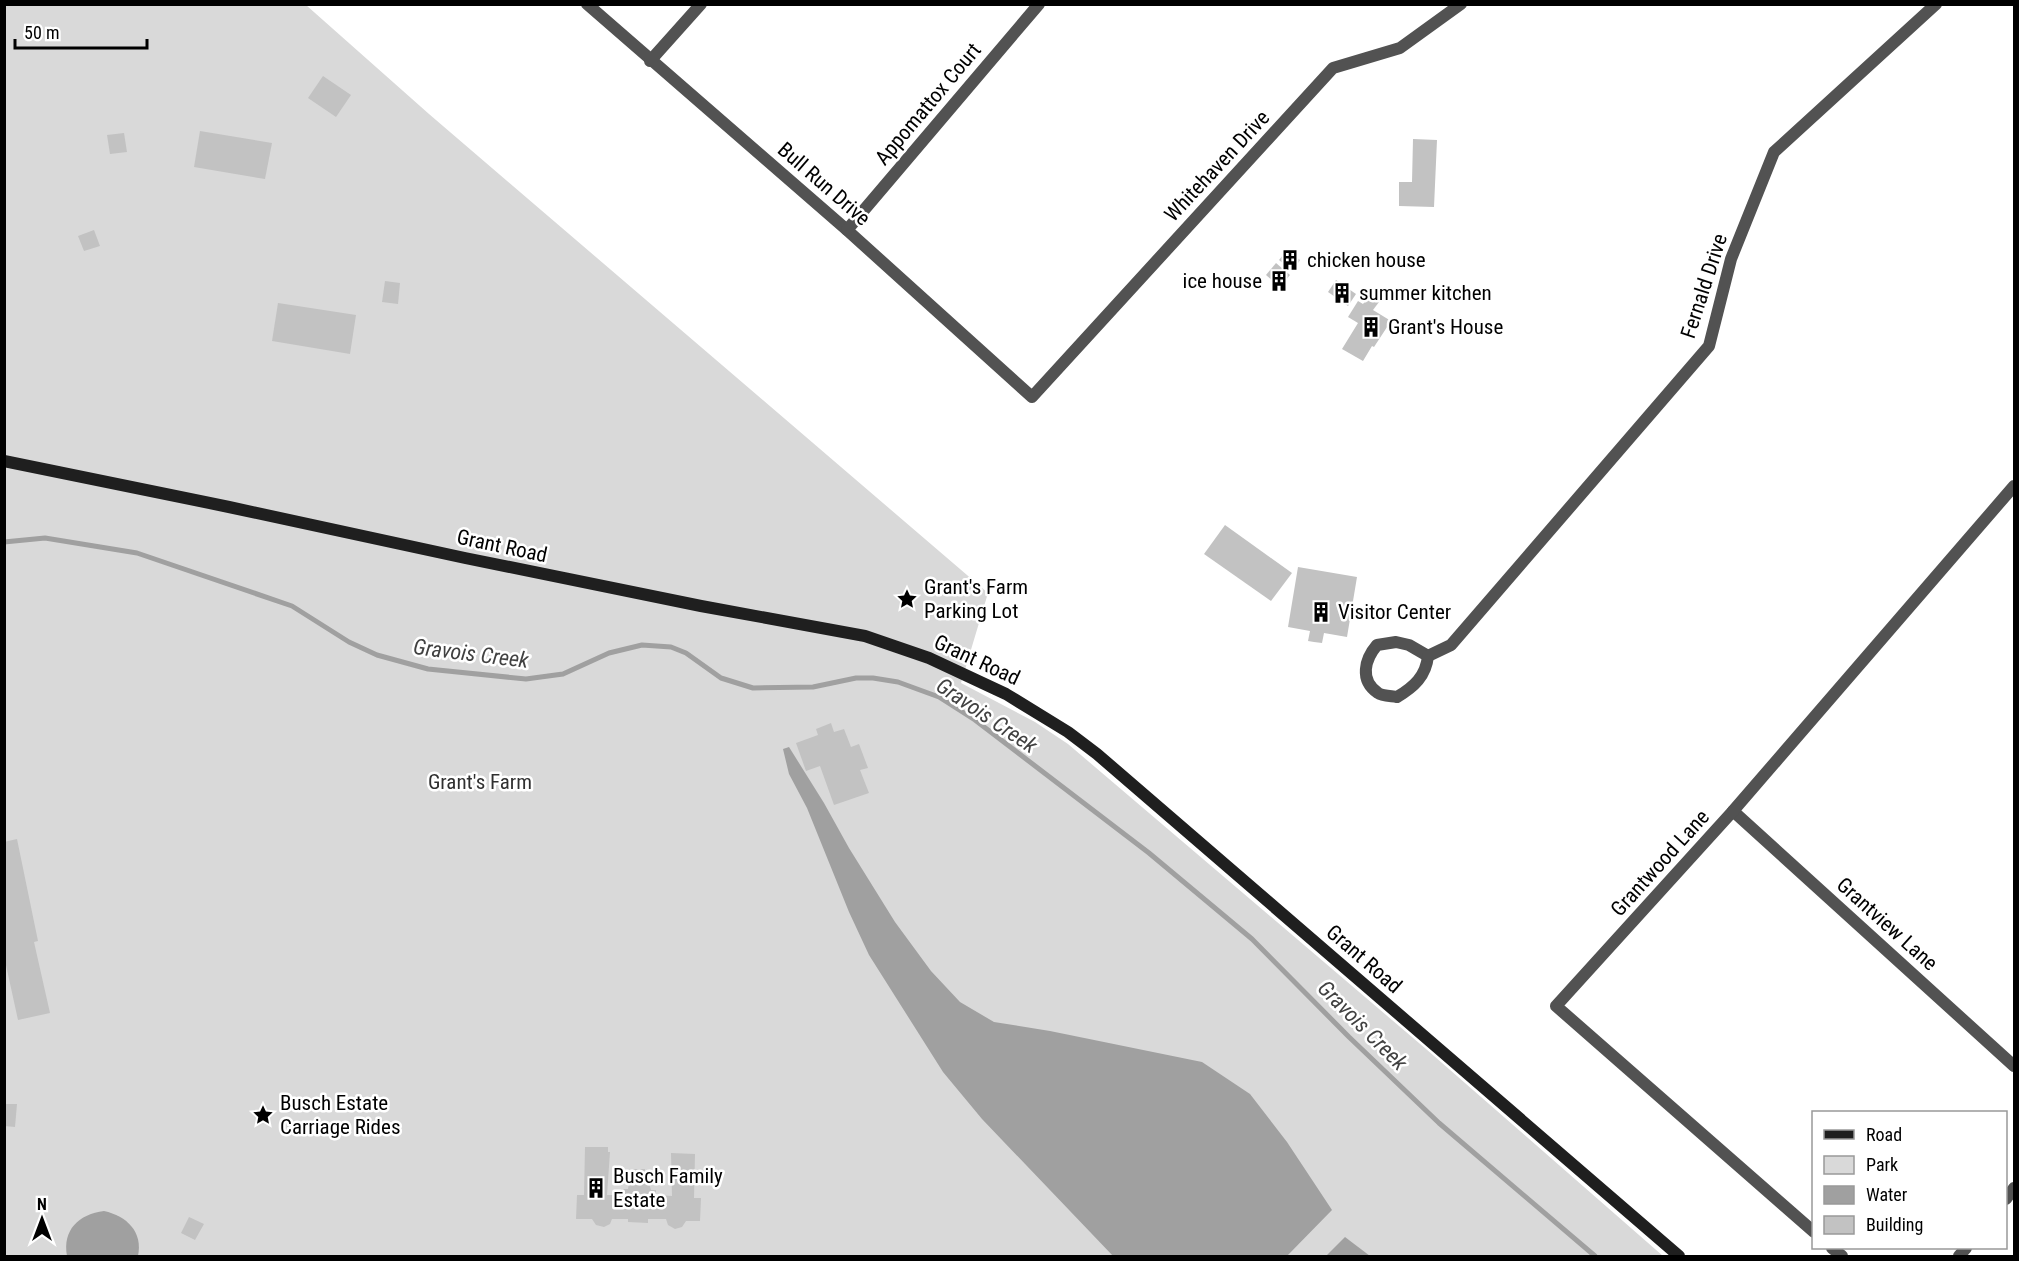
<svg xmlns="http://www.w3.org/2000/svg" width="2019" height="1261" font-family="'Roboto Condensed',sans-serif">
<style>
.green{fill:#d9d9d9}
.water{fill:#a0a0a0}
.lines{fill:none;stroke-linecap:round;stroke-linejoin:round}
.stream{stroke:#a0a0a0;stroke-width:5}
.building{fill:#c2c2c2}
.street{stroke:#525252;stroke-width:12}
.secondary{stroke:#1f1f1f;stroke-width:12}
.labels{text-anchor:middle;stroke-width:5;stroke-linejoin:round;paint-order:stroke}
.street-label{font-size:21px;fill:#000;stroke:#fff}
.poi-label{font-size:21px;fill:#000;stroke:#fff;text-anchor:start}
.park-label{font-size:21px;fill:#303030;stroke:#fff}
.water-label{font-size:22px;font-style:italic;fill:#414141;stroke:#fff}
</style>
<rect width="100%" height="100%" fill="#fff"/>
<path class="green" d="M 5,4 L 306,5 L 429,114 L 988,593 L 961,683 L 1035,722 L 1068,744 L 1426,1049 L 1663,1256 L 5,1256 Z"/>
<g class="water">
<path d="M 789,747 L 824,803 L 849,848 L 895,922 L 931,971 L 960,1002 L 994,1022 L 1050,1031 L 1202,1062 L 1250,1094 L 1287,1142 L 1332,1210 L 1287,1256 L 1113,1256 L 982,1119 L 943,1072 L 869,955 L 849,912 L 807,808 L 789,774 L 783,749 Z"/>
<path d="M 104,1211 C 127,1216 143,1232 138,1256 L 67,1256 C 62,1230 79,1214 104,1211 Z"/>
<path d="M 1345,1237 L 1370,1256 L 1326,1256 Z"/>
</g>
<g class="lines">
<path class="stream" d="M 4,542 L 45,538 L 137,553 L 292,606 L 349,642 L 377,655 L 428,669 L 526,679 L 563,674 L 609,653 L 642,645 L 671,647 L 686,653 L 721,678 L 753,688 L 813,687 L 856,678 L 873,678 L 898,682 L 939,697 L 975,720 L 1149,853 L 1252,939 L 1349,1037 L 1439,1123 L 1595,1256"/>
</g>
<g class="building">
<path d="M 323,76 L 351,95 L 336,117 L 308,98 Z"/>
<path d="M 200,131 L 272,143 L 265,179 L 194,167 Z"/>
<path d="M 124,133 L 127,152 L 110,154 L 107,135 Z"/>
<path d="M 1413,139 L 1437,140 L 1434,207 L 1399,206 L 1399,182 L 1412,182 Z"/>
<path d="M 94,230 L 100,246 L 84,251 L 78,236 Z"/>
<path d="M 1287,250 L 1300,260 L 1293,271 L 1279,260 Z"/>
<path d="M 1276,263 L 1290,275 L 1280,287 L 1266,275 Z"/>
<path d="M 1336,280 L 1356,294 L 1348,306 L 1328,292 Z"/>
<path d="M 385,281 L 400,283 L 398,304 L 382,302 Z"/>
<path d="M 1369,296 L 1379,302 L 1373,310 L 1391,321 L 1374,347 L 1372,346 L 1363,361 L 1342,349 L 1358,323 L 1348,317 L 1358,301 L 1363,304 Z"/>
<path d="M 278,303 L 356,315 L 350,354 L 272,341 Z"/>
<path d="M 1225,525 L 1292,573 L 1271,601 L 1204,554 Z"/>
<path d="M 1298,567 L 1357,577 L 1347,637 L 1324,633 L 1322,643 L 1314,642 L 1308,641 L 1310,631 L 1288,627 Z"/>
<path d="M 831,723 L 834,732 L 844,729 L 851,747 L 859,744 L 868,768 L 860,770 L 869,793 L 834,805 L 820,766 L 806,771 L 796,743 L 818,735 L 816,729 Z"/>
<path d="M 17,839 L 38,941 L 34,942 L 50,1013 L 18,1020 L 4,956 L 4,842 Z"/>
<path d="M 4,1104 L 17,1104 L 15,1127 L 4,1126 Z"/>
<path d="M 585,1147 L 608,1147 L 608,1152 L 610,1152 L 607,1195 L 621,1195 L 621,1189 L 628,1189 L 629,1183 L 633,1180 L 633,1169 L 645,1169 L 645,1180 L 649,1183 L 651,1190 L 656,1190 L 656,1195 L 672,1196 L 671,1153 L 695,1154 L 694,1198 L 701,1198 L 700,1221 L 686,1221 L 682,1227 L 675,1229 L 668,1225 L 666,1219 L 648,1219 L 648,1223 L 628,1222 L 628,1219 L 612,1219 L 610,1224 L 604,1227 L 596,1225 L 592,1219 L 576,1219 L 577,1195 L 584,1195 Z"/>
<path d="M 189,1217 L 204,1224 L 195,1240 L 181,1233 Z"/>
</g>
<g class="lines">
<g class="street">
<path d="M 587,4 L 847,230 L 1032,397 L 1333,68 L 1400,48 L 1461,4"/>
<path d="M 650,61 L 701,4"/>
<path d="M 847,230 L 1039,4"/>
<path d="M 1396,642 L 1409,645 L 1428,656 C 1426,676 1414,687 1397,697 C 1392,696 1382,696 1378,693 C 1359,680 1365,659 1377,645 Z"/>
<path d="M 1428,656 L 1451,645 L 1709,346 L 1731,259 L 1774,152 L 1936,4"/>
<path d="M 1733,811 L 2014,1066"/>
<path d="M 2006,1199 L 2014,1188"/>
<path d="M 1814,1232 L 1556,1006 L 1733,811 L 2014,486"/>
<path d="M 1832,1248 L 1842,1256"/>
<path d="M 1959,1256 L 1966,1248"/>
</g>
<path class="secondary" d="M 4,461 L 229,507 L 465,558 L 701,606 L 865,636 L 929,658 L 1006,694 L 1068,732 L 1097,754 L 1679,1256"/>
</g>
<defs>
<g id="building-bare" transform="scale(1.62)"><path d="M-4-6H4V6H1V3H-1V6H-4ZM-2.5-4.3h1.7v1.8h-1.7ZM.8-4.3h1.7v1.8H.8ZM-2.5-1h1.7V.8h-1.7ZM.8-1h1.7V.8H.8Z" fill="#000" stroke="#fff" stroke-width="2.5" paint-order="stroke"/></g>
<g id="sight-bare" transform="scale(1.62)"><path d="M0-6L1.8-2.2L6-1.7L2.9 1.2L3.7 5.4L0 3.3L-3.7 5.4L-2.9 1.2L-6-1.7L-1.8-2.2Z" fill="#000" stroke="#fff" stroke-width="2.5" paint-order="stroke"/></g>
</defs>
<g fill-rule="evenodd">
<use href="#building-bare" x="1290" y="260"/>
<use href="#building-bare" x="1279" y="281"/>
<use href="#building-bare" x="1342" y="293"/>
<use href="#building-bare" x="1371" y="327"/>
<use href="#sight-bare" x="907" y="599"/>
<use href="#building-bare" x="1321" y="612"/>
<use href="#sight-bare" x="263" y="1115"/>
<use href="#building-bare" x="596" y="1188"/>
</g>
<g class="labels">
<g class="street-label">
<text transform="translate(928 104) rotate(-50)" y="7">Appomattox Court</text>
<text transform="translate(1217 166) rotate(-47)" y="7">Whitehaven Drive</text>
<text transform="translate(824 184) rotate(41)" y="7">Bull Run Drive</text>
<text transform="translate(1704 286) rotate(-72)" y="7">Fernald Drive</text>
<text transform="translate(502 546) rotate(12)" y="7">Grant Road</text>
<text transform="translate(977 660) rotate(25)" y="7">Grant Road</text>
<text transform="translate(1660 863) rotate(-48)" y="7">Grantwood Lane</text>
<text transform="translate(1887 924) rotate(42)" y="7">Grantview Lane</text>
<text transform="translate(1364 959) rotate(41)" y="7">Grant Road</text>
</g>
<g class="poi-label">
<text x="1307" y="267">chicken house</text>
<text x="1262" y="288" text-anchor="end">ice house</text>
<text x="1359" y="300">summer kitchen</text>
<text x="1388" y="334">Grant's House</text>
<text x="924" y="594">Grant's Farm<tspan x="924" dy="24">Parking Lot</tspan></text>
<text x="1338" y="619">Visitor Center</text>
<text x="280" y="1110">Busch Estate<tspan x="280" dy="24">Carriage Rides</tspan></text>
<text x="613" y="1183">Busch Family<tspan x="613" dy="24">Estate</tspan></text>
</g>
<g class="park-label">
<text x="480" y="789">Grant's Farm</text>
</g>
<g class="water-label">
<text transform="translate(471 653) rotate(7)" y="8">Gravois Creek</text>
<text transform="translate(987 715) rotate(34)" y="8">Gravois Creek</text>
<text transform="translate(1363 1025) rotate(45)" y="8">Gravois Creek</text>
</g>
</g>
<rect width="2019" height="1261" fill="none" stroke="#000000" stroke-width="12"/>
<rect x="1812" y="1111" width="195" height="138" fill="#ffffff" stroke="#999999" stroke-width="1.5"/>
<rect x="1824" y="1130" width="30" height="9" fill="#1f1f1f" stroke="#999999" stroke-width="1.5"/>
<text x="1866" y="1141" font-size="18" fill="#000000">Road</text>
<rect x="1824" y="1156" width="30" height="18" fill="#d9d9d9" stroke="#999999" stroke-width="1.5"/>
<text x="1866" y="1171" font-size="18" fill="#000000">Park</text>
<rect x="1824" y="1186" width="30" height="18" fill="#a0a0a0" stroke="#999999" stroke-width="1.5"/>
<text x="1866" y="1201" font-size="18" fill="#000000">Water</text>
<rect x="1824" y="1216" width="30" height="18" fill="#c2c2c2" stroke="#999999" stroke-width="1.5"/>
<text x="1866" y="1231" font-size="18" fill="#000000">Building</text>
<g transform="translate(42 1219)" stroke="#ffffff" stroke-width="4.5" paint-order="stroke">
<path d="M0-4.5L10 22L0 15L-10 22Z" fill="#000000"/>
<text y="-9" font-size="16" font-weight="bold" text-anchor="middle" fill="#000000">N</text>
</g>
<path d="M15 39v9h132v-9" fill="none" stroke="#000000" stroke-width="3"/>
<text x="24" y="39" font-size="18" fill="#000000" stroke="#ffffff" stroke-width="4.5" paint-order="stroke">50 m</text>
</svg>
